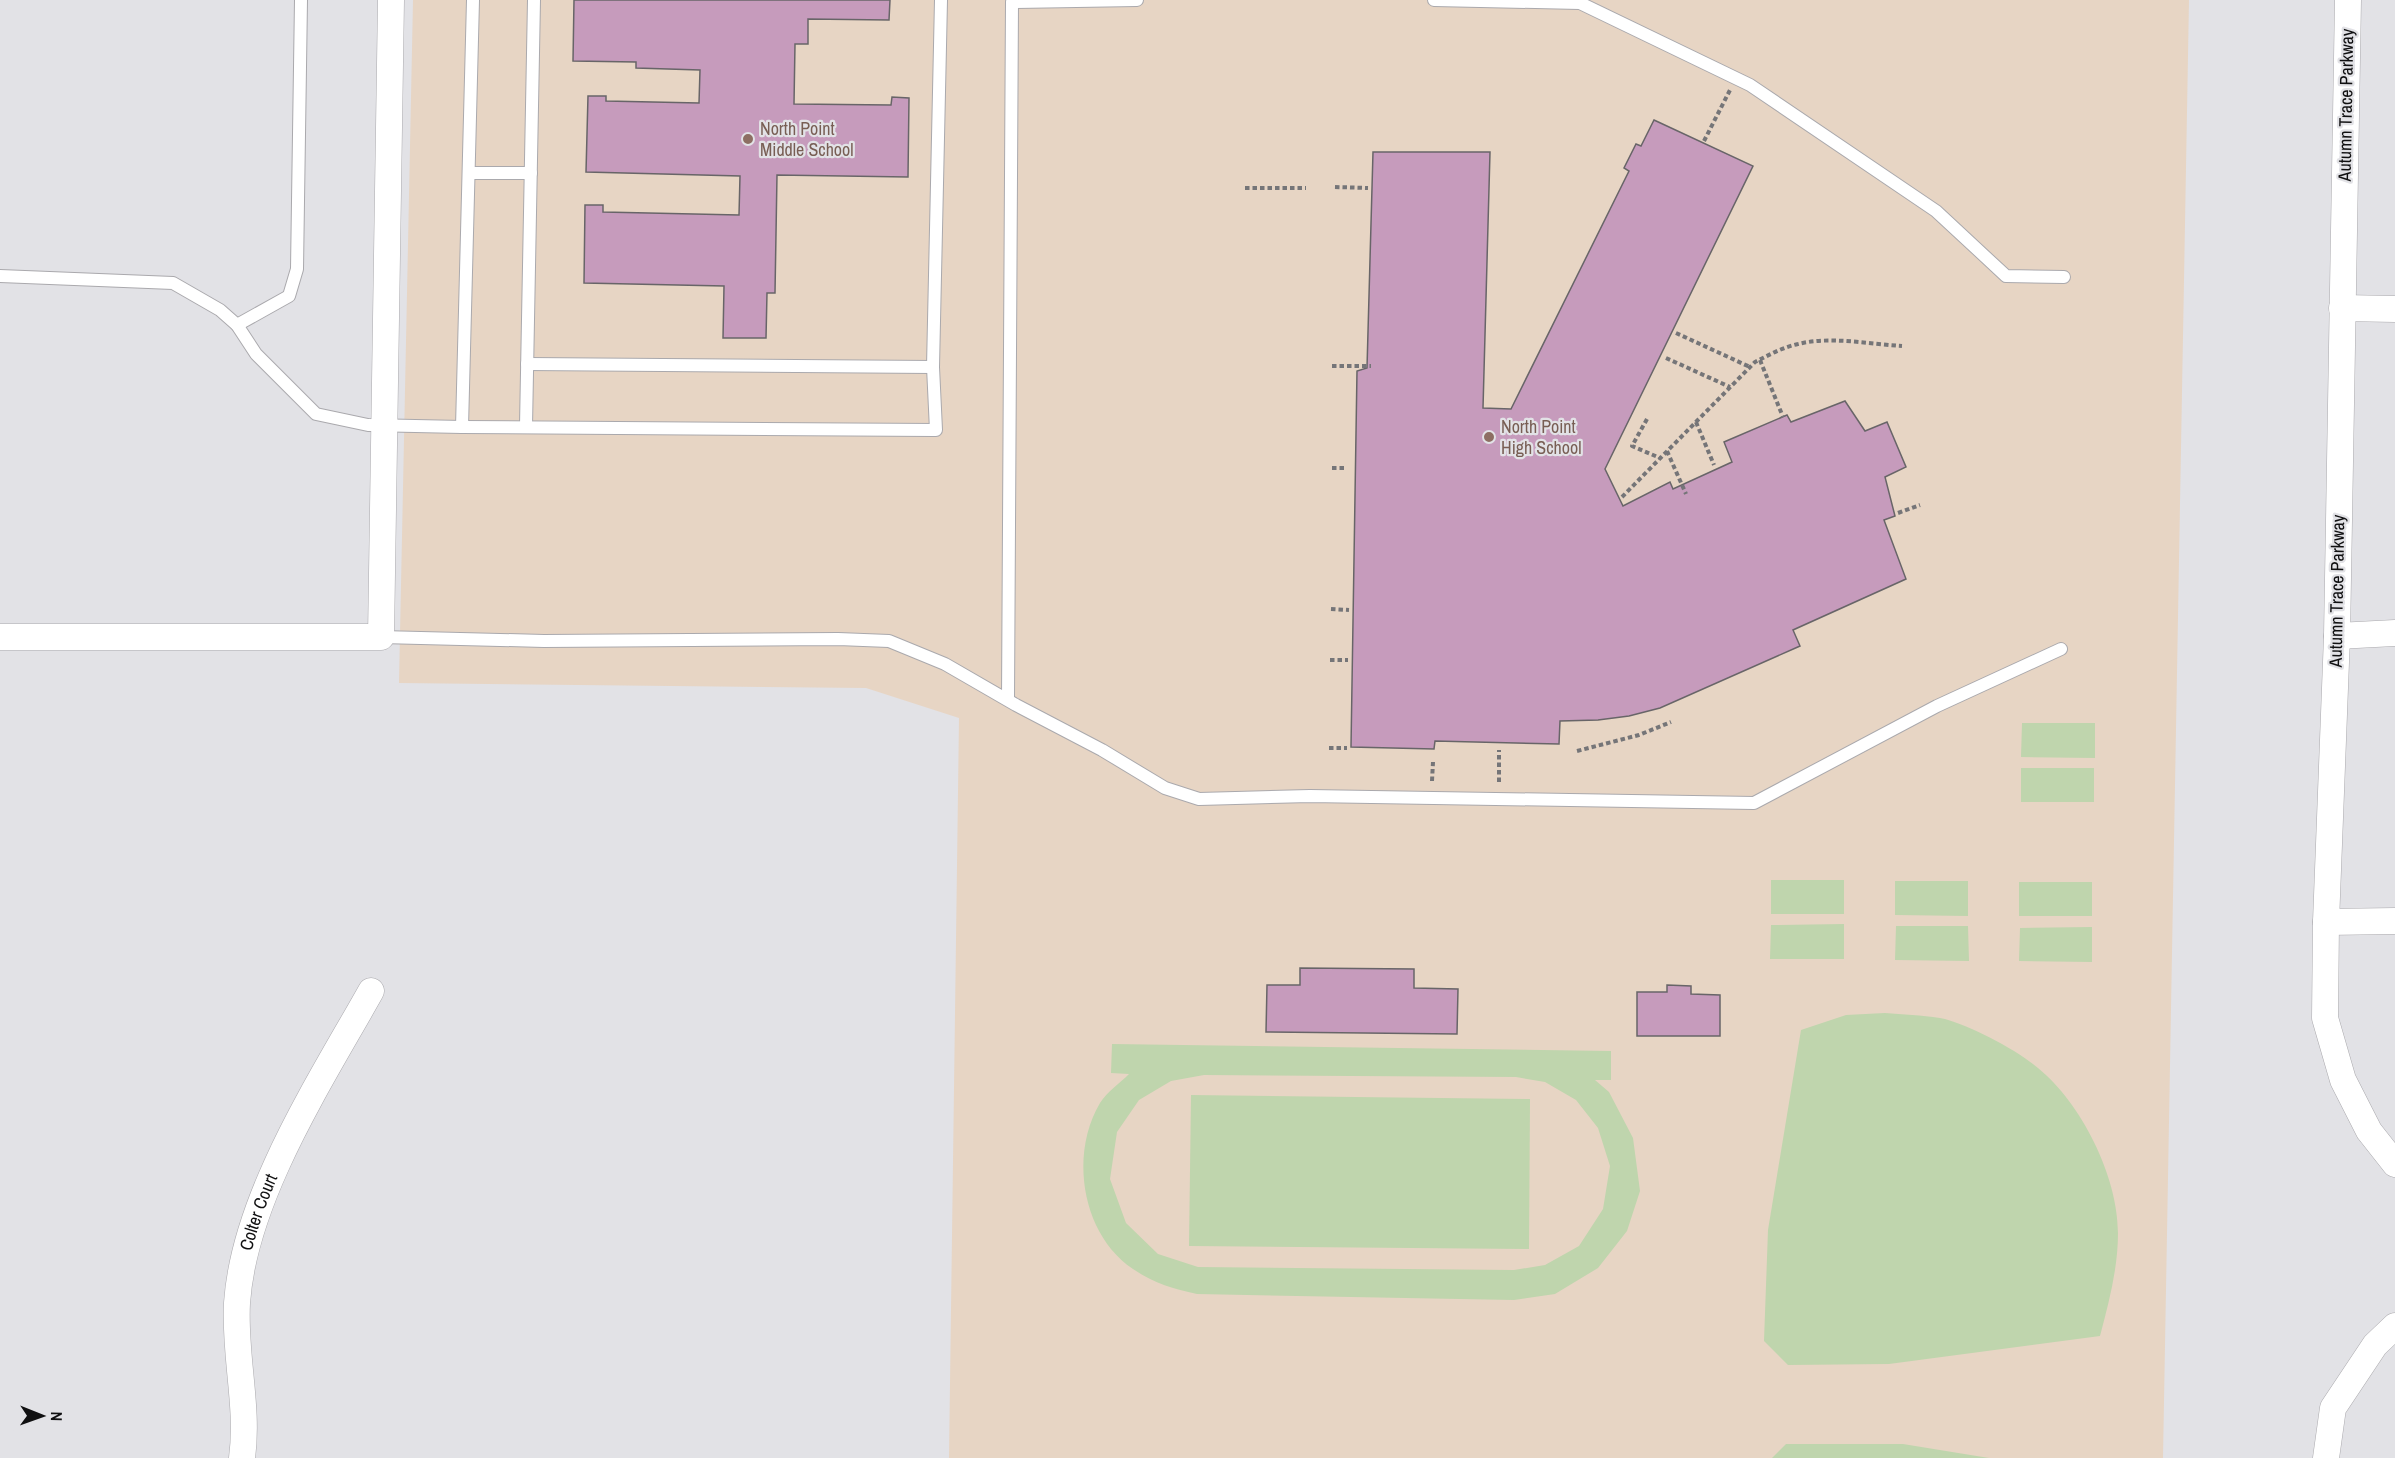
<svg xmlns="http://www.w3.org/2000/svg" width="2395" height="1458" font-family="'Archivo Narrow',sans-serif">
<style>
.education{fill:#e7d5c4}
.green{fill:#bfd5ad;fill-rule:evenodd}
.building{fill:#c69bbc;stroke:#686568;stroke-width:1.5}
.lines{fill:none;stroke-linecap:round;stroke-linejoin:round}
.service-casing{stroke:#aaa9ad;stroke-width:14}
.minor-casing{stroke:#aaa9ad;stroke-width:27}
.path{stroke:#757578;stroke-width:4;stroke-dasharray:4.5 3;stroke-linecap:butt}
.service{stroke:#fff;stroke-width:12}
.minor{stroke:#fff;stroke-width:26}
.education-dot{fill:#8d6e63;stroke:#e2e2e6;stroke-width:2}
.labels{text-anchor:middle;stroke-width:4.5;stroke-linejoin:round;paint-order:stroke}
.street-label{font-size:18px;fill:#101011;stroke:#e2e2e6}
.education-label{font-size:18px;fill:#785e54;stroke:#e2e2e6;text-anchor:start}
</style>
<rect width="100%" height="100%" fill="#e2e2e6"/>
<path class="education" d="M 413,0 L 2189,0 L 2163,1458 L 949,1458 L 959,718 L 866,688 L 399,683 Z"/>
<g class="green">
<path d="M 2022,723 L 2095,723 L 2095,758 L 2021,757 Z"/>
<rect x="2021" y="768" width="73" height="34"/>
<rect x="1771" y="880" width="73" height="34"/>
<path d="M 1895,881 L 1968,881 L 1968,916 L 1895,915 Z"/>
<rect x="2019" y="882" width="73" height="34"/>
<path d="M 1844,924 L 1844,959 L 1770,959 L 1771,925 Z"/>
<path d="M 1896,926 L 1968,926 L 1969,961 L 1895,960 Z"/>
<path d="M 2092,927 L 2092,962 L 2019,961 L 2020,928 Z"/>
<path d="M 1885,1013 C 1904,1015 1926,1015 1945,1019 C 1971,1026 2017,1050 2038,1068 C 2081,1103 2118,1176 2118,1233 C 2118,1268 2109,1302 2100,1336 L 1889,1364 L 1788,1365 L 1764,1341 L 1768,1230 L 1801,1030 L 1846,1015 Z"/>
<path d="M 1112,1044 L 1611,1051 L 1611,1080 L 1595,1080 L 1609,1092 L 1633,1138 L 1640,1191 L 1627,1231 L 1598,1268 L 1555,1294 L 1514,1300 L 1197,1294 C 1173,1289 1154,1283 1133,1269 C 1082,1235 1069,1155 1100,1103 C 1107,1092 1120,1083 1129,1074 L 1111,1073 ZM 1204,1075 L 1516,1077 L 1545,1082 L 1576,1100 L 1598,1128 L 1610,1166 L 1603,1209 L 1579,1246 L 1545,1265 L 1514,1270 L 1198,1267 L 1158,1254 L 1126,1223 L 1110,1179 L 1117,1132 L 1139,1100 L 1171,1081 Z"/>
<path d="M 1191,1095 L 1530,1099 L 1529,1249 L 1189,1246 Z"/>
<path d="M 1786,1444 L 1903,1444 L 1989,1458 L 1772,1458 Z"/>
</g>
<g class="building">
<path d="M 574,0 L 890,0 L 889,20 L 808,19 L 808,44 L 795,44 L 794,104 L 891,105 L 892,97 L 909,98 L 908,177 L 777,175 L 775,293 L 767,293 L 766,338 L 723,338 L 724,286 L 584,283 L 585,205 L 603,205 L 603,212 L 739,215 L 740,176 L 586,172 L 588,96 L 606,96 L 606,101 L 699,103 L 700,70 L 636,68 L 636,62 L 573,61 Z"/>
<path d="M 1654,120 L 1753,166 L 1605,469 L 1623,506 L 1670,482 L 1673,489 L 1732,462 L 1724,442 L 1787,415 L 1791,422 L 1845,401 L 1865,431 L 1887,422 L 1906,467 L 1885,477 L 1895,516 L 1884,520 L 1906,579 L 1793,630 L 1800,646 L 1660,708 L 1629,716 L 1598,720 L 1560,721 L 1559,744 L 1435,741 L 1434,749 L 1351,747 L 1357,371 L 1367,368 L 1373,152 L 1490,152 L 1483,408 L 1511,409 L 1629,171 L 1624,168 L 1636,144 L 1641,146 Z"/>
<path d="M 1300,968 L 1414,969 L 1414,988 L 1458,989 L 1457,1034 L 1266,1032 L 1267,985 L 1300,985 Z"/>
<path d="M 1667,985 L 1691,986 L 1691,994 L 1720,995 L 1720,1036 L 1637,1036 L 1637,992 L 1667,992 Z"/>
</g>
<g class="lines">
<g class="service-casing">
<g id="service">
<path d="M 1434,0 L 1580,3 L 1750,85 L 1936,211 L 2006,276 L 2064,277"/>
<path d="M 469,173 L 531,173"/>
<path d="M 0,276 L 173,283 L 220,310 L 237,325 L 256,354 L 316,414 L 368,425 L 462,427 L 936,430 L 933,367 L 941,0"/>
<path d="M 237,325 L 289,296 L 297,269 L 301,0"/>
<path d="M 527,364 L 933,367"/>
<path d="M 526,426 L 534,0"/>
<path d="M 462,427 L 473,0"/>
<path d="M 381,637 L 544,641 L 838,639 L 889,641 L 945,664 L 1016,705 L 1102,750 L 1165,788 L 1199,799 L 1310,796 L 1754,803 L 1937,706 L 2061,649"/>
<path d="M 1008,699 L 1012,2 L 1137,0"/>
</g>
</g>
<g class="minor-casing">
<g id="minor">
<path d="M 2348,0 L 2337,636 L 2326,922 L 2325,1018 L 2343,1080 L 2369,1131 L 2395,1164"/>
<path d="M 2342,308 L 2395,309"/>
<path d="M 2337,636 L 2395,633"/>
<path d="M 0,637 L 381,637 L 391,0"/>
<path d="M 2326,922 L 2395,921"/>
<path id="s1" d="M 242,1458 C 249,1407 234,1355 237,1303 C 244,1198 320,1082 371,991"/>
<path d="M 2326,1458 L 2333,1408 L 2375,1345 L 2395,1326"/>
</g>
</g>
<g class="path">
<path d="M 1704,141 L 1730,90"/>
<path d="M 1335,187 L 1368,188"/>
<path d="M 1245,188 L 1306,188"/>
<path d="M 1676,333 L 1750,367"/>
<path d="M 1666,358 L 1730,387"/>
<path d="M 1760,360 L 1783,417"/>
<path d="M 1332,366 L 1371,366"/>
<path d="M 1647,419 L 1632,446 L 1660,458"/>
<path d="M 1696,422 L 1714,465"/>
<path d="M 1667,451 L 1686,494"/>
<path d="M 1332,468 L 1346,468"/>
<path d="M 1622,497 L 1755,362 C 1769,355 1783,347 1798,344 C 1830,336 1869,344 1902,346"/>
<path d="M 1898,513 L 1920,505"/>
<path d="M 1331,609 L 1349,610"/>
<path d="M 1330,660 L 1348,660"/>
<path d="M 1329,748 L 1347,748"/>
<path d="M 1577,751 L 1639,735 L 1671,722"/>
<path d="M 1432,781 L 1433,762"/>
<path d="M 1499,782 L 1499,750"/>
</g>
<use href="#service" class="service"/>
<use href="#minor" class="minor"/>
</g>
<g class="education-dot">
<circle cx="748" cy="139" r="6"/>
<circle cx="1489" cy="437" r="6"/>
</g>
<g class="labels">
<g class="street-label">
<text transform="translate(2346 105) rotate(-89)" y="6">Autumn Trace Parkway</text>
<text transform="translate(2337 591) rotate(-89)" y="6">Autumn Trace Parkway</text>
<text dy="6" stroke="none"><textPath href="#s1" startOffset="249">Colter Court</textPath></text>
</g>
<g class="education-label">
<text x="760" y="135">North Point<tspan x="760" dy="21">Middle School</tspan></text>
<text x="1501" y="433">North Point<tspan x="1501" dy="21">High School</tspan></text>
</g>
</g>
<g transform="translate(42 1416) rotate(91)" stroke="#e2e2e6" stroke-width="4.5" paint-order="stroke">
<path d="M0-4.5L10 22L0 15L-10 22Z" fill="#101011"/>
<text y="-9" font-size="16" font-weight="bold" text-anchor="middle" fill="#101011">N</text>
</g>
</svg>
